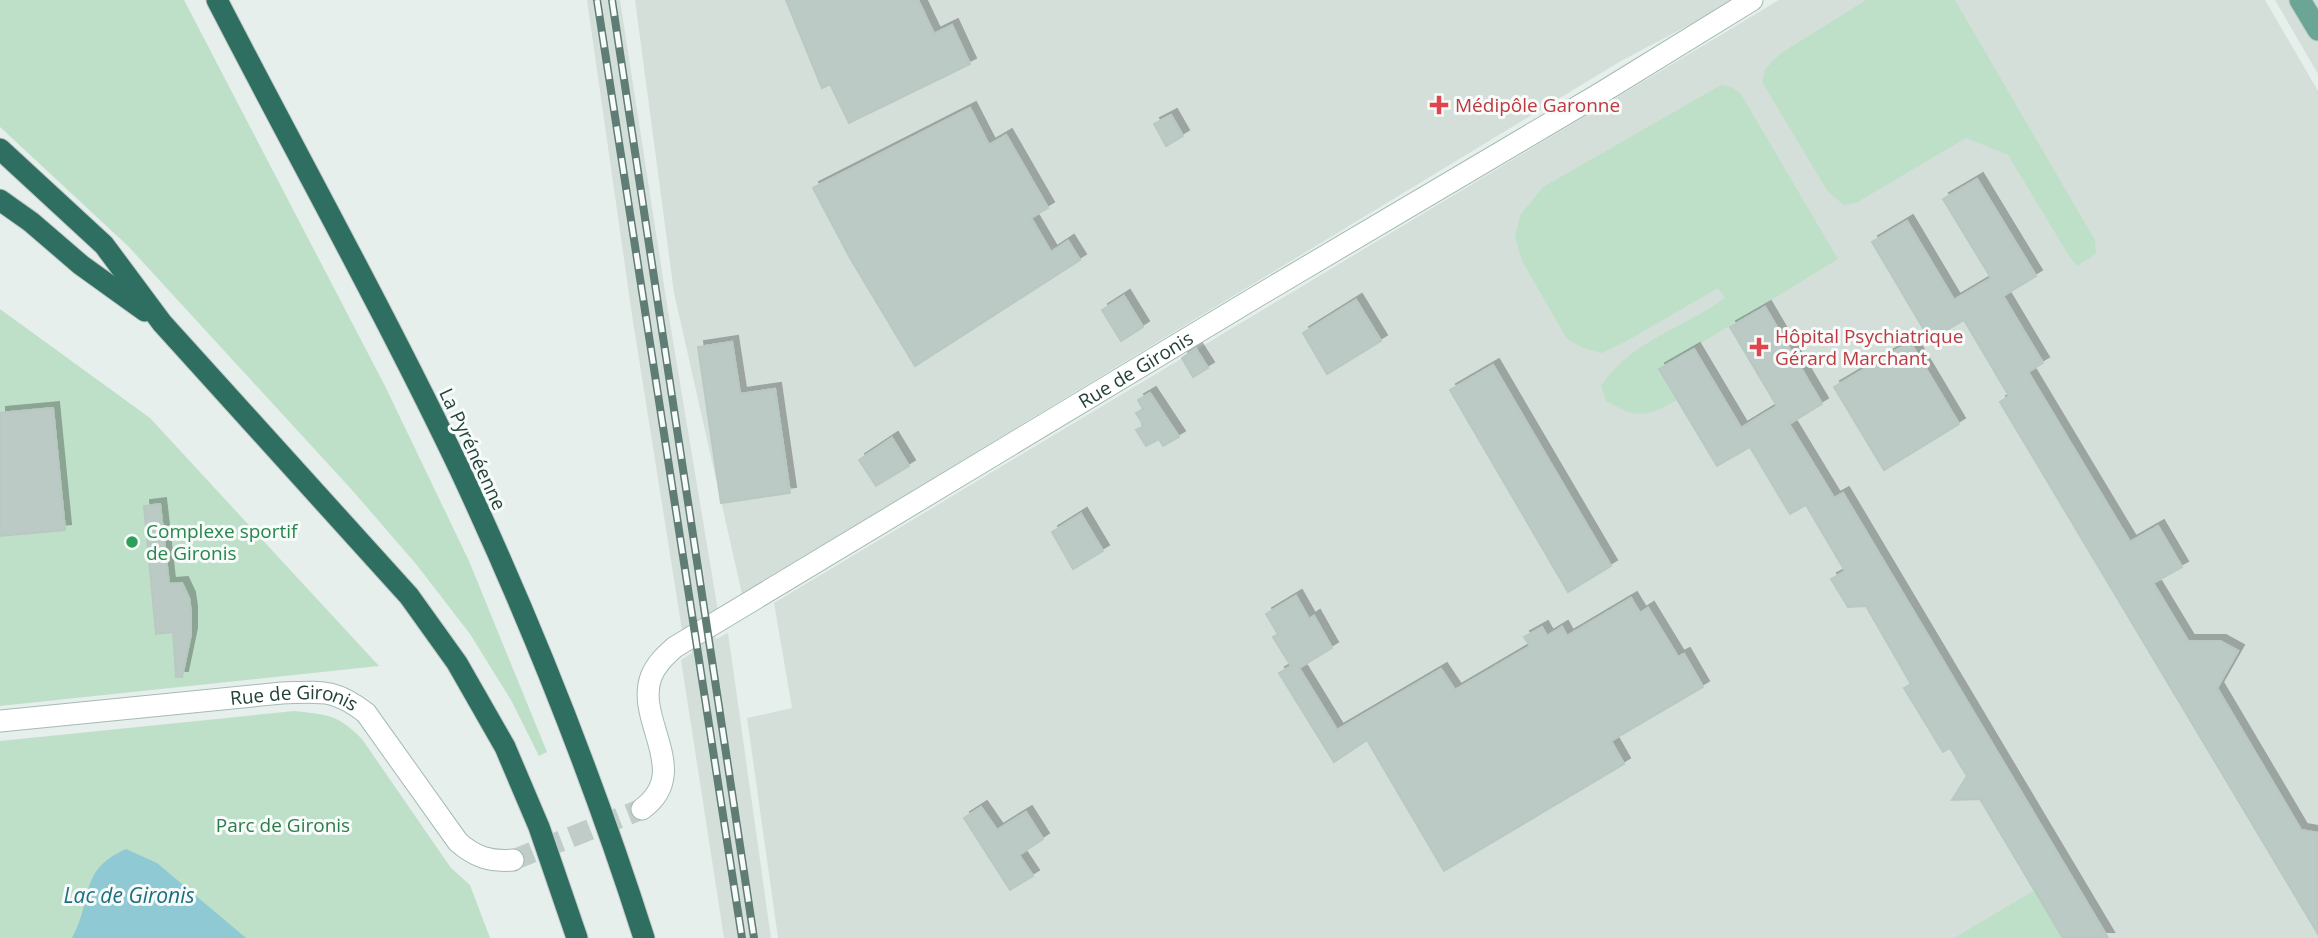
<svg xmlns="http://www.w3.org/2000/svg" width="2318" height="938" font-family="'Open Sans',sans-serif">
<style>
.built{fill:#d4dfda}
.green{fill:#bfe0c8}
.water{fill:#8ec9d4}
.building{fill:#bbcac4;stroke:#b8c9c2;stroke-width:2;filter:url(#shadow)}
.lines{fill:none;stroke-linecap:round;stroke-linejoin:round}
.secondary-tunnel{stroke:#bfccc8;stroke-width:21;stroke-dasharray:21 10;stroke-linecap:butt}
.secondary-casing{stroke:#a4bbb3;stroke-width:23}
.primary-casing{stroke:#c2cac8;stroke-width:23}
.highway-casing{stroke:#c2cac8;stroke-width:23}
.secondary{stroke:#fff;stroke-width:21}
.primary{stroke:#6aa596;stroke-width:21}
.highway{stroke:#2f6f62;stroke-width:21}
.rail-casing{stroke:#5f7d75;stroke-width:8}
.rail{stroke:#f7fbf9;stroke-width:5;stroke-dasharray:16;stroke-linecap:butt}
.health-dot{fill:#e0444e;stroke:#f7fbf9;stroke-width:2.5}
.leisure-dot{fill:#2e9e5b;stroke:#f7fbf9;stroke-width:2.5}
.labels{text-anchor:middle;stroke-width:6;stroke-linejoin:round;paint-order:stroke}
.health-label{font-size:19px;fill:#be3a42;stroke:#f7fbf9;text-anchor:start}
.street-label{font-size:19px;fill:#24423a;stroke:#f7fbf9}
.leisure-label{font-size:19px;fill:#27864d;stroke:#f7fbf9;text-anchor:start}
.park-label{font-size:19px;fill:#2d7a4b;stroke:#f7fbf9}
.water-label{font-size:21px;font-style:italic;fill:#1c6f80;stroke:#f7fbf9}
</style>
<defs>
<filter id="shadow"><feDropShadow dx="6" dy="-6" stdDeviation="0" flood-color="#0004"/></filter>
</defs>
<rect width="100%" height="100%" fill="#e6efeb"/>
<g class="built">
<path d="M 587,0 L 620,0 L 669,317 L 718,611 L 709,616 L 716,639 L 728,633 L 771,938 L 724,938 L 681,660 L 692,653 L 689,627 L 682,630 L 632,315 Z"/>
<path d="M 635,0 L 1736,0 L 1621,61 L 742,594 L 674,293 Z"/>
<path d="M 1779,0 L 2265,0 L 2318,91 L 2318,938 L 778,938 L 747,718 L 792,708 L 774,603 Z"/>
<path d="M 2275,0 L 2318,0 L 2318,74 Z"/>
</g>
<g class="green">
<path d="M 0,0 L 184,0 L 385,386 L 469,561 L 547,752 L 539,756 L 511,700 L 470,634 L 416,564 L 352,490 L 128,246 L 0,127 Z"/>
<path d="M 1866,0 L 1955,0 L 2095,240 L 2096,254 L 2077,266 L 2069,256 L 2008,155 L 1966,138 L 1856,203 L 1844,205 L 1828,192 L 1762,82 L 1765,69 L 1781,53 Z"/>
<path d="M 1721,85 L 1732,87 L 1741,94 L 1838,259 L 1659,369 L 1677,400 C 1645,417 1639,420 1606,401 L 1601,386 C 1630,341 1684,328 1725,298 L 1718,288 L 1625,342 L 1602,353 L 1583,348 L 1567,339 L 1522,261 L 1515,237 L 1520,215 L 1543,187 Z"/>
<path d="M 0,309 L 150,418 L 379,666 L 0,706 Z"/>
<path d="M 294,711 C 329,715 337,714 362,739 L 451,868 L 470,885 L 490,938 L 0,938 L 0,741 Z"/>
<path d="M 2035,890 L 2063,938 L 1954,938 Z"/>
</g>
<path class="water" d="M 126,849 L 157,863 L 246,938 L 72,938 C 94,899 77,871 126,849 Z"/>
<g class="building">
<path d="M 786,0 L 918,0 L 934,34 L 952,25 L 970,64 L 849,123 L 830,84 L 822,88 Z"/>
<path d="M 970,108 L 989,145 L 1006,135 L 1048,208 L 1031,218 L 1051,252 L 1068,241 L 1080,260 L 915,366 L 850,258 L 813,188 Z"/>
<path d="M 1171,115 L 1183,136 L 1166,146 L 1154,124 Z"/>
<path d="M 1977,179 L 2036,276 L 2003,296 L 2043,363 L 2028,372 L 2130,542 L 2158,526 L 2182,567 L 2153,583 L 2188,641 L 2220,641 L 2238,651 L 2217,688 L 2301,830 L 2318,833 L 2318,934 L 2000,402 L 2009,396 L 1964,320 L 1930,340 L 1872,242 L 1907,221 L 1954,300 L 1991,278 L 1943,199 Z"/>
<path d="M 1124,296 L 1143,327 L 1121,341 L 1102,310 Z"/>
<path d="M 1356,300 L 1381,341 L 1327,374 L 1303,333 Z"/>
<path d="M 1765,307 L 1822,404 L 1789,424 L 1834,498 L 1843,493 L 2108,938 L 2063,938 L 1980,799 L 1952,800 L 1967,776 L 1950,748 L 1943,752 L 1904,688 L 1911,684 L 1866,606 L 1848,607 L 1831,579 L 1845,571 L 1806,505 L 1790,514 L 1750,447 L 1717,466 L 1659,369 L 1694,349 L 1741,428 L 1777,406 L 1730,327 Z"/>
<path d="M 732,342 L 740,394 L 775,389 L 790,493 L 721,503 L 698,347 Z"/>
<path d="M 1910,342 L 1959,424 L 1884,470 L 1834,387 Z"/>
<path d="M 1196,349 L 1208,368 L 1193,377 L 1182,358 Z"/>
<path d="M 1493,365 L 1611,566 L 1568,592 L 1450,390 Z"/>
<path d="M 1150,393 L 1179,437 L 1163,446 L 1159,439 L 1146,446 L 1136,430 L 1144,426 L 1136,413 L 1143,409 L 1138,400 Z"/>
<path d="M 53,408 L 65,530 L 0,536 L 0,413 Z"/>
<path d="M 892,438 L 909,466 L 876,486 L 859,460 Z"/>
<path d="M 160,504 L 169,584 L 182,583 L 189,598 L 191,612 L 191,634 L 182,677 L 176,677 L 173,632 L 156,634 L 144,506 Z"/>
<path d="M 1081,514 L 1103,551 L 1073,569 L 1052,532 Z"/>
<path d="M 1296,596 L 1309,619 L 1314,616 L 1332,648 L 1299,668 L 1337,730 L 1441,669 L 1455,690 L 1530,646 L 1524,637 L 1542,627 L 1547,636 L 1562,627 L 1567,636 L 1631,598 L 1640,613 L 1648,608 L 1678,657 L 1684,654 L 1703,687 L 1611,741 L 1624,764 L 1444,871 L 1367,740 L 1334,762 L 1279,673 L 1291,666 L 1273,637 L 1278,634 L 1266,614 Z"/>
<path d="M 981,807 L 997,830 L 1026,812 L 1043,839 L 1019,855 L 1033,876 L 1010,890 L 964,818 Z"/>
</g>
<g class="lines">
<path class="secondary-tunnel" d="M 513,860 L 642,809"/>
<g class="secondary-casing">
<g id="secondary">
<path id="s1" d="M 0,721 L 282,693 C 321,692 334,688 366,713 L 458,842 C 475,857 490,862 513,860"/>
<path id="s2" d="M 642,809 C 693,772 635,721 651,677 C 656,664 665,656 675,647 L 1261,294 L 1601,93 L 1752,0"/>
</g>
</g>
<g class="primary-casing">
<path id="primary" d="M 2300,0 L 2318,30"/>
</g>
<g class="highway-casing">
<g id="highway">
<path d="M 217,0 C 298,157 384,311 460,470 C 531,622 593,778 644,938"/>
<path d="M 0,149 L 104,245 L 162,323 L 409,596 L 457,663 L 505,747 L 539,827 L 577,938"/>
<path d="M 0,200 L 31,222 L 81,265 L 145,311"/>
</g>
</g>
<use href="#secondary" class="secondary"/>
<use href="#primary" class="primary"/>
<use href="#highway" class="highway"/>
<g class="rail-casing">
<g id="rail">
<path d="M 597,0 L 742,938"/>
<path d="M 612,0 L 754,938"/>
</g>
</g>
<use href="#rail" class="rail"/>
</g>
<g class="health-dot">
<path d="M1435.5 94.5h7v7h7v7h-7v7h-7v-7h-7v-7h7z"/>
<path d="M1755.5 336.5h7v7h7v7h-7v7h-7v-7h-7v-7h7z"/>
</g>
<circle class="leisure-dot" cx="132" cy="542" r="7"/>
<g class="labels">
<g class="health-label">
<text x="1455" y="112">Médipôle Garonne</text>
<text x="1775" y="343">Hôpital Psychiatrique<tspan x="1775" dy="22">Gérard Marchant</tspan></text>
</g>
<g class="street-label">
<text dy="7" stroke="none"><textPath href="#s2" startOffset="718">Rue de Gironis</textPath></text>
<text transform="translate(473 449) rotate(65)" y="7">La Pyrénéenne</text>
<text dy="7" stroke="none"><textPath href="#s1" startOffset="296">Rue de Gironis</textPath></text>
</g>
<g class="leisure-label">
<text x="146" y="538">Complexe sportif<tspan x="146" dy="22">de Gironis</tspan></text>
</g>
<g class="park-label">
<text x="283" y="832">Parc de Gironis</text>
</g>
<g class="water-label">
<text x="129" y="903">Lac de Gironis</text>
</g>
</g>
</svg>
